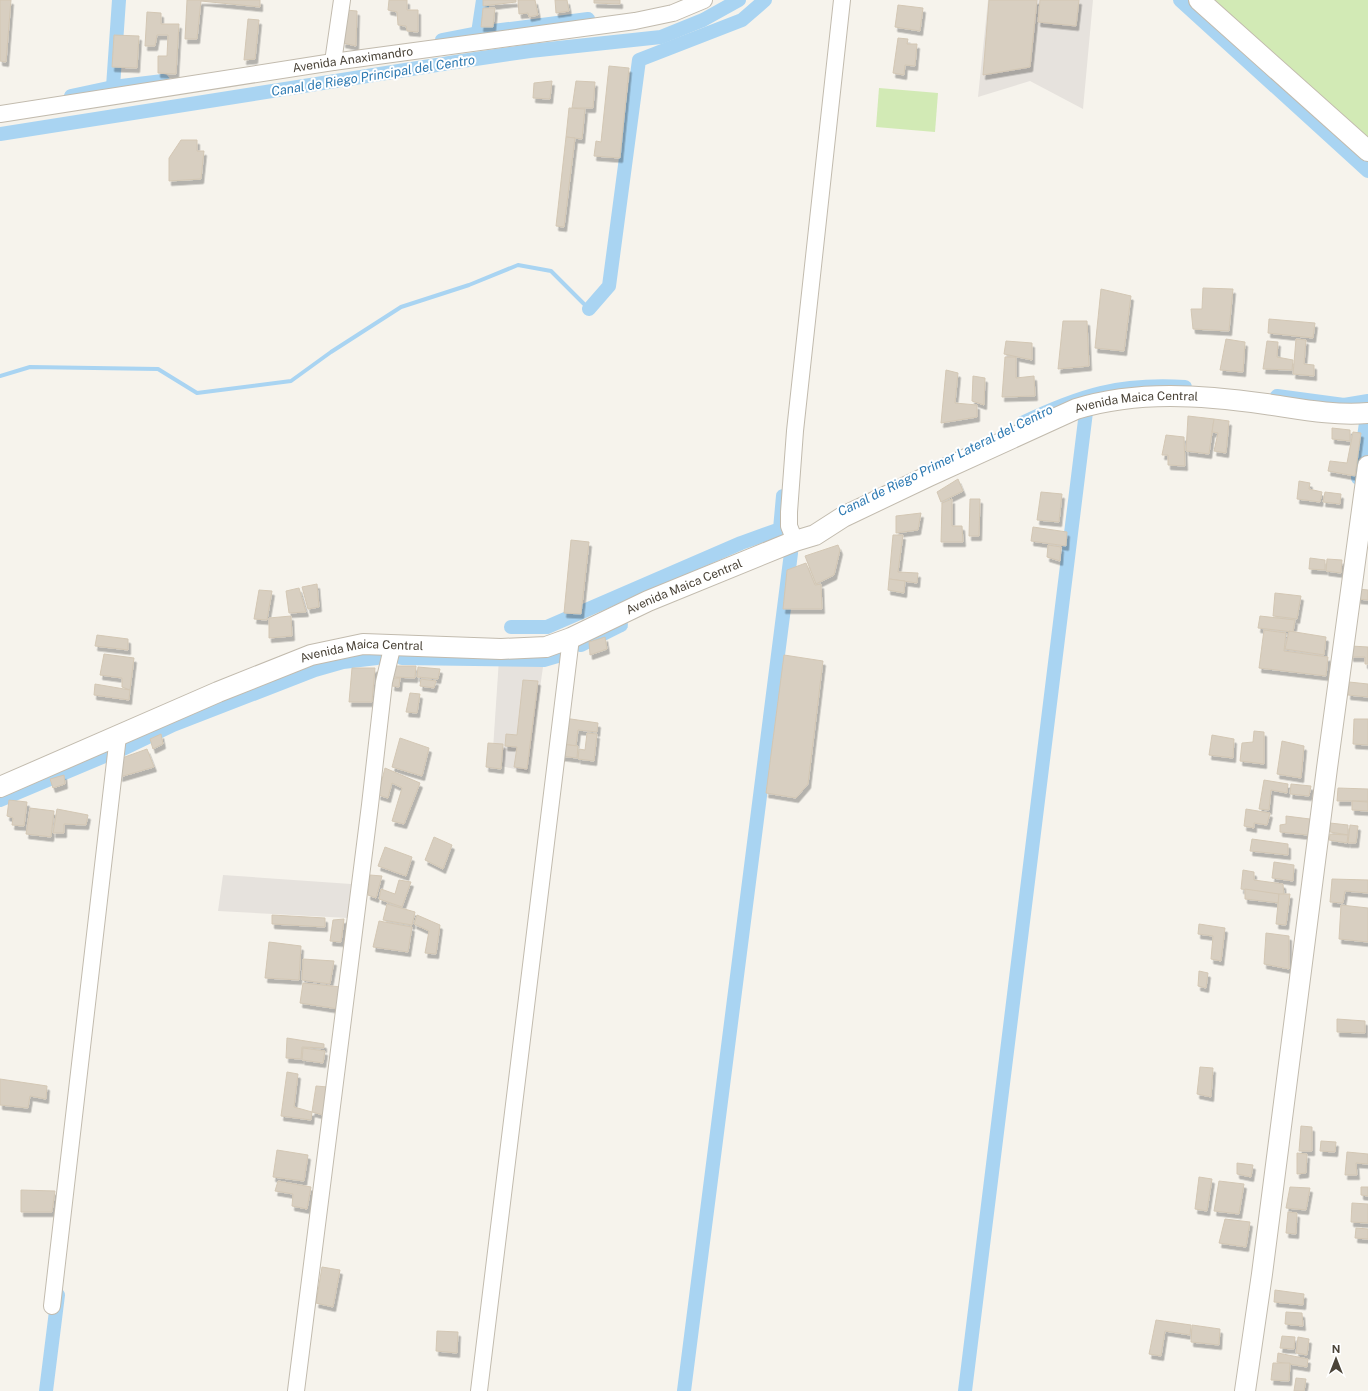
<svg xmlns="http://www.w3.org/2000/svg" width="1368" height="1391" font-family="'Public Sans',sans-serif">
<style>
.industrial{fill:#e6e2dd}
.green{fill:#d2eab5}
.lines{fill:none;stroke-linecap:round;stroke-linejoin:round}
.stream{stroke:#a9d4f2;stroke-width:4}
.canal{stroke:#a9d4f2;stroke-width:14}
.building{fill:#d8cfc1;stroke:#d3c7b4;filter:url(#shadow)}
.minor-casing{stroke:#c2bbae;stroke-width:18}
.tertiary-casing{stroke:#c2bbae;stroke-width:22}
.minor{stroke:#fff;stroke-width:16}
.tertiary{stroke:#fff;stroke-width:20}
.labels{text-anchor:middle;stroke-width:4;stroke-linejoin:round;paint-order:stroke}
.street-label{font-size:12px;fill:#4b4439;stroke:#fff}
.water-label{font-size:13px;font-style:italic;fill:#2e7ab2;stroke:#fff}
</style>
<defs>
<filter id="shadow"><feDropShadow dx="2.5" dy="4.5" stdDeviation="0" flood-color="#0004"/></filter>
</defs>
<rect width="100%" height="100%" fill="#f6f3ec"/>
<g class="industrial">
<path d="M 988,0 L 1093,0 L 1083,109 L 1030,81 L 978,97 Z"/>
<path d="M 499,659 L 544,660 L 528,772 L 492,764 Z"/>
<path d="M 223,875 L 351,884 L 348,918 L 218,911 Z"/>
</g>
<g class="green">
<path d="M 1210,0 L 1368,0 L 1368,141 Z"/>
<path d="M 879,88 L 938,93 L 935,132 L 876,127 Z"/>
</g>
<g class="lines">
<path class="stream" d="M 0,376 L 30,367 L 158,369 L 197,393 L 291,381 L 331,352 L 401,307 L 469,285 L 518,265 L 551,271 L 589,309"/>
<g class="canal">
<path d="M 1180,0 L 1368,171"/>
<path d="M 478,33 L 483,0"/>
<path d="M 442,40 L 478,33 L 588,19"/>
<path d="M 113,87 L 119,0"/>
<path d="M 71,96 L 113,87 L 163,81"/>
<path d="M 0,134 L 462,61 L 530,51 L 661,37 L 703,20 L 739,0"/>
<path d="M 589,309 L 609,286 L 639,60 L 742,20 L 765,0"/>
<path d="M 1277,396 L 1344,405 L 1368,401"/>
<path d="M 1022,423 C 1081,395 1119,383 1185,387"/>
<path d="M 1358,478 L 1366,423"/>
<path d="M 511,627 L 547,627 L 741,543 L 780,529 L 783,496"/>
<path d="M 581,645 L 621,625"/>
<path d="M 402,658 L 544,660 L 561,655"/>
<path d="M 123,749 L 173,725 L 315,670 L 343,662 L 377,658"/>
<path d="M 0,800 L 107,755"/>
<path d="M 46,1391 L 58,1295"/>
<path d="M 684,1391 L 791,553"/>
<path d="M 965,1391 L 1086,412"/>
</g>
</g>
<g class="building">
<path d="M 0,0 L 11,0 L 6,62 L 0,61 Z"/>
<path d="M 187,0 L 260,0 L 260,7 L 201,1 L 197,39 L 185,39 Z"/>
<path d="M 389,0 L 407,0 L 407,10 L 418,10 L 418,32 L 407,31 L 406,26 L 398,25 L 397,12 L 388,10 Z"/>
<path d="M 483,0 L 516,0 L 516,2 L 483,6 Z"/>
<path d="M 518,0 L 535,0 L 538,15 L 529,17 L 528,13 L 519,14 Z"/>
<path d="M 555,0 L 567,0 L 569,11 L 556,13 Z"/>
<path d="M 594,0 L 620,0 L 620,4 L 594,3 Z"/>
<path d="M 989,0 L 1037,0 L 1030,67 L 983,75 Z"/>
<path d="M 1040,0 L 1079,0 L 1076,26 L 1038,22 Z"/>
<path d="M 898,5 L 923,8 L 920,31 L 895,27 Z"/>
<path d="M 483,8 L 495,8 L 493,27 L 481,27 Z"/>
<path d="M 346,10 L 357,11 L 356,46 L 343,43 Z"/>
<path d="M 147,12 L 161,13 L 161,24 L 179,24 L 176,74 L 158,73 L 158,56 L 167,56 L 168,35 L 157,35 L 155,46 L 145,46 Z"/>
<path d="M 248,19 L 259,20 L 255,59 L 244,60 Z"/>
<path d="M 114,35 L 139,36 L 137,68 L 112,67 Z"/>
<path d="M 898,38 L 908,39 L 907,44 L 917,44 L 915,66 L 905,65 L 904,75 L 893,73 Z"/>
<path d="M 609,66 L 629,68 L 620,158 L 594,156 L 596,141 L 601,142 Z"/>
<path d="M 552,81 L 550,99 L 533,98 L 534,83 Z"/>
<path d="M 576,81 L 595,82 L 593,108 L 572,108 Z"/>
<path d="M 569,108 L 585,109 L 582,139 L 566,137 Z"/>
<path d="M 566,137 L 575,138 L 564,227 L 556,226 Z"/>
<path d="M 181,140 L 197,140 L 197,151 L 204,151 L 201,179 L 169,181 L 169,158 Z"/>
<path d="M 1203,288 L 1233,289 L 1229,331 L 1193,329 L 1191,309 L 1202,309 Z"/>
<path d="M 1101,289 L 1131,296 L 1124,351 L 1095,348 Z"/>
<path d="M 1269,319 L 1315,323 L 1313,338 L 1268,333 Z"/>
<path d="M 1063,321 L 1087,321 L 1089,366 L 1058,369 Z"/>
<path d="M 1226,339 L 1245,342 L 1243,372 L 1220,370 Z"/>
<path d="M 1296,339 L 1306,340 L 1304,364 L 1314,365 L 1314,376 L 1293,374 Z"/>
<path d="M 1006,341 L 1032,343 L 1032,360 L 1004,354 Z"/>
<path d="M 1267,341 L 1278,342 L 1277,357 L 1293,360 L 1292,370 L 1263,369 Z"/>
<path d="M 1005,357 L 1016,357 L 1016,378 L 1034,376 L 1035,396 L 1002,397 Z"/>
<path d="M 946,370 L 958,373 L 955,403 L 977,405 L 977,417 L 941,423 Z"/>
<path d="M 973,376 L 985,378 L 984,405 L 972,401 Z"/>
<path d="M 1188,416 L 1214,419 L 1209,454 L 1186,451 Z"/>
<path d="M 1214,419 L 1229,421 L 1226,453 L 1214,451 L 1218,433 L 1212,432 Z"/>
<path d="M 1332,428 L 1350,430 L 1350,441 L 1332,439 Z"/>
<path d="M 1353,432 L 1361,433 L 1355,476 L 1328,471 L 1330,461 L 1347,463 Z"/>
<path d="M 1166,435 L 1184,437 L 1185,466 L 1168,465 L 1168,455 L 1162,455 Z"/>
<path d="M 958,479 L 963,491 L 941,502 L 937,492 Z"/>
<path d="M 1299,481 L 1310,483 L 1309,489 L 1322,492 L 1320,502 L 1297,499 Z"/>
<path d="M 1041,492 L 1062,494 L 1059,522 L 1037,520 Z"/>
<path d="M 1325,492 L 1341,494 L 1340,504 L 1323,502 Z"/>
<path d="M 952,499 L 952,526 L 962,526 L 963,542 L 941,542 L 942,503 Z"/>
<path d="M 970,499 L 980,499 L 979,536 L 969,536 Z"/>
<path d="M 921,513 L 918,530 L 896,533 L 896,516 Z"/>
<path d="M 1033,527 L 1067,532 L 1066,546 L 1031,541 Z"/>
<path d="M 893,535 L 903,535 L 898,572 L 918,573 L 917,583 L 889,579 Z"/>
<path d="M 571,540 L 589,542 L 581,614 L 564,613 Z"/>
<path d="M 838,545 L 840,550 L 834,575 L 816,584 L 805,556 Z"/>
<path d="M 1048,545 L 1061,547 L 1060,561 L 1047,557 Z"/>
<path d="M 1310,558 L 1325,560 L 1325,570 L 1309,569 Z"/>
<path d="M 1327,559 L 1342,560 L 1341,573 L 1326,571 Z"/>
<path d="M 806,563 L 815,585 L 821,584 L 822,609 L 783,609 L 787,570 Z"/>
<path d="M 889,579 L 905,581 L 904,593 L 888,590 Z"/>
<path d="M 317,584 L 319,607 L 308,609 L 302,587 Z"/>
<path d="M 299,588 L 306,612 L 289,613 L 286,591 Z"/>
<path d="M 1358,589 L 1368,590 L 1368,600 L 1358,599 Z"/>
<path d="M 259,590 L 272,591 L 267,620 L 254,619 Z"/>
<path d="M 1275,593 L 1301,596 L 1297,619 L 1273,616 Z"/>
<path d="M 291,616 L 292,636 L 269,638 L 269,618 Z"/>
<path d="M 1260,616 L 1295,620 L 1293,632 L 1258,628 Z"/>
<path d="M 1264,630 L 1286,633 L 1284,651 L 1328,657 L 1326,676 L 1259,668 Z"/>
<path d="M 1289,631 L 1326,637 L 1324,655 L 1285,649 Z"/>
<path d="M 97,635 L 128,639 L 128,650 L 95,646 Z"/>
<path d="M 605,637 L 607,649 L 590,655 L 589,642 Z"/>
<path d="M 1351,646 L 1368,647 L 1368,664 L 1365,664 L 1365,657 L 1351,657 Z"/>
<path d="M 104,654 L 134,658 L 130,690 L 122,687 L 122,678 L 100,675 Z"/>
<path d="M 784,655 L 823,661 L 808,784 L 796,798 L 766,793 Z"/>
<path d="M 395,666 L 416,666 L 415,678 L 393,677 Z"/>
<path d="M 418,667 L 440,669 L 438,679 L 417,677 Z"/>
<path d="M 352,668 L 375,668 L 372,702 L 349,702 Z"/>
<path d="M 393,678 L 400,678 L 399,687 L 392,686 Z"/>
<path d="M 421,679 L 436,681 L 434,688 L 420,686 Z"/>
<path d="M 523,680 L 538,681 L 527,769 L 514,767 L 517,747 L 505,746 L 506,734 L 517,735 Z"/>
<path d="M 1349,682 L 1368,684 L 1368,697 L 1348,695 Z"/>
<path d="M 95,684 L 130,690 L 129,700 L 94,695 Z"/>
<path d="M 410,693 L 420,694 L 417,713 L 406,712 Z"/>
<path d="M 564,718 L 598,723 L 597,732 L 578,730 L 576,746 L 561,744 Z"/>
<path d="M 1354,719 L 1368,719 L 1368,745 L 1353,744 Z"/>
<path d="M 1254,731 L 1264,732 L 1264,764 L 1240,761 L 1242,743 L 1253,742 Z"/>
<path d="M 587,733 L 597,734 L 594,761 L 578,759 L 579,749 L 585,750 Z"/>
<path d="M 161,734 L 163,744 L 153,749 L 150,739 Z"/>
<path d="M 1212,735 L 1234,739 L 1233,758 L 1209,755 Z"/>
<path d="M 400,738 L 429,748 L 422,776 L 392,767 Z"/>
<path d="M 1282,741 L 1304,746 L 1301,778 L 1277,774 Z"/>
<path d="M 488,743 L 503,744 L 501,769 L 486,767 Z"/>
<path d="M 561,744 L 578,746 L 577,758 L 560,756 Z"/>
<path d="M 147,749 L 154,767 L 120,777 L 122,758 Z"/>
<path d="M 385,768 L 420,783 L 404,824 L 392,821 L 402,788 L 392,783 L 388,798 L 378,795 Z"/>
<path d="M 64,775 L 65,784 L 53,788 L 50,779 Z"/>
<path d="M 1264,780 L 1288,784 L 1287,793 L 1271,790 L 1269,810 L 1259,809 Z"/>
<path d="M 1291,784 L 1311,786 L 1309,796 L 1290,794 Z"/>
<path d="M 1338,788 L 1368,789 L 1368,801 L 1337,801 Z"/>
<path d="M 9,800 L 27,802 L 24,826 L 12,825 L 13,818 L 7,816 Z"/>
<path d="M 1352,801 L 1368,802 L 1368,811 L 1352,810 Z"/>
<path d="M 30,808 L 54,811 L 51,837 L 26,834 Z"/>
<path d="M 57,809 L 88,815 L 86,825 L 64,824 L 64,833 L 53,833 Z"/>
<path d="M 1246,809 L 1270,813 L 1267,825 L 1254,823 L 1254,828 L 1244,826 Z"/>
<path d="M 1286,816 L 1310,819 L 1308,835 L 1280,832 L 1280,825 L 1286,824 Z"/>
<path d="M 1330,823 L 1348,825 L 1348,835 L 1330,832 Z"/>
<path d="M 1350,825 L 1358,826 L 1356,843 L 1348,843 Z"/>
<path d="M 1330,834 L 1348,835 L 1347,843 L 1329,840 Z"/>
<path d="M 434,837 L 452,845 L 443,869 L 425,860 Z"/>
<path d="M 1252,839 L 1288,844 L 1288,855 L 1250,851 Z"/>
<path d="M 385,847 L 412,857 L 406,876 L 378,866 Z"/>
<path d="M 1274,862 L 1294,865 L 1293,881 L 1272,878 Z"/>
<path d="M 1243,870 L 1254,872 L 1254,880 L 1283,884 L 1284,895 L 1241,889 Z"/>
<path d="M 370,875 L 382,876 L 376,898 L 368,895 Z"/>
<path d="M 1332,879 L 1368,880 L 1368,893 L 1345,891 L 1343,903 L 1330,902 Z"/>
<path d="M 399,880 L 411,882 L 402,907 L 379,899 L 381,889 L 395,894 Z"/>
<path d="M 1245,889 L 1279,894 L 1279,903 L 1245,899 Z"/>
<path d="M 1279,894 L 1290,894 L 1286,925 L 1276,924 Z"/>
<path d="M 387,904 L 415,912 L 412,925 L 383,920 Z"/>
<path d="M 1341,905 L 1368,908 L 1368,942 L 1339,939 Z"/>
<path d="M 272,915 L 325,918 L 325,927 L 272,924 Z"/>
<path d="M 417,915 L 440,925 L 436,954 L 425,953 L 429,931 L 414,924 Z"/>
<path d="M 344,919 L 341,942 L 330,941 L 333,920 Z"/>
<path d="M 379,921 L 412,927 L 408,952 L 373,947 Z"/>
<path d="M 1199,924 L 1225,928 L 1221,961 L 1211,959 L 1213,936 L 1198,934 Z"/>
<path d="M 1266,933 L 1289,936 L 1289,969 L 1264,964 Z"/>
<path d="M 269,942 L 301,946 L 299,980 L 265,978 Z"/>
<path d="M 303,959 L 334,961 L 330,984 L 302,980 Z"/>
<path d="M 1199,971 L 1208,973 L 1206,988 L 1198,986 Z"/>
<path d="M 303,983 L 341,987 L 338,1009 L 300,1003 Z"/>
<path d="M 1337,1019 L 1365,1021 L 1365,1033 L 1337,1032 Z"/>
<path d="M 287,1038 L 324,1044 L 324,1048 L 302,1047 L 301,1059 L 286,1058 Z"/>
<path d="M 303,1048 L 325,1051 L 323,1063 L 302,1060 Z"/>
<path d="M 1200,1067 L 1213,1068 L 1211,1097 L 1197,1094 Z"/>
<path d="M 287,1072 L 298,1074 L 294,1107 L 312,1112 L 311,1120 L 281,1116 Z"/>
<path d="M 0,1079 L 47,1086 L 46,1099 L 30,1096 L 28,1108 L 0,1105 Z"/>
<path d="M 316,1086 L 328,1087 L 323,1115 L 312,1112 Z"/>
<path d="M 1301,1126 L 1312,1127 L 1312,1151 L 1299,1151 Z"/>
<path d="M 1321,1141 L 1336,1142 L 1335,1152 L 1320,1151 Z"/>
<path d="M 277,1150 L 308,1155 L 304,1181 L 273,1177 Z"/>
<path d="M 1347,1152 L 1368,1154 L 1368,1164 L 1356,1163 L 1357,1175 L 1345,1175 Z"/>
<path d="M 1297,1153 L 1307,1154 L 1306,1173 L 1297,1174 Z"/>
<path d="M 1237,1163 L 1253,1165 L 1251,1177 L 1237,1174 Z"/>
<path d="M 1199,1177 L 1212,1179 L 1207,1211 L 1195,1209 Z"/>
<path d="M 278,1181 L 311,1187 L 307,1209 L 292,1206 L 293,1194 L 275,1191 Z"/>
<path d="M 1219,1181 L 1244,1184 L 1239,1214 L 1214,1211 Z"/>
<path d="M 1290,1187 L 1310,1188 L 1306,1210 L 1286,1208 Z"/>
<path d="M 1361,1187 L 1368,1187 L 1368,1196 L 1361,1195 Z"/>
<path d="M 21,1190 L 55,1191 L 52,1212 L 21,1212 Z"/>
<path d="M 1352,1203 L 1368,1204 L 1368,1223 L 1351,1222 Z"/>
<path d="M 1288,1212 L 1297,1213 L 1296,1234 L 1286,1233 Z"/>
<path d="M 1225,1219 L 1250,1222 L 1246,1247 L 1219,1243 Z"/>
<path d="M 1356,1228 L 1368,1229 L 1368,1239 L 1355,1238 Z"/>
<path d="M 322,1267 L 340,1270 L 333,1307 L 316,1303 Z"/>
<path d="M 1275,1290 L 1304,1294 L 1303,1305 L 1274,1302 Z"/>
<path d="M 1286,1312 L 1302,1313 L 1303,1326 L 1285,1324 Z"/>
<path d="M 1156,1320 L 1191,1325 L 1190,1335 L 1165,1331 L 1161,1356 L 1149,1354 Z"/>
<path d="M 1192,1325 L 1220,1329 L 1219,1345 L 1191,1342 Z"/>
<path d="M 437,1331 L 458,1332 L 457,1353 L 436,1351 Z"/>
<path d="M 1282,1336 L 1295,1337 L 1294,1349 L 1280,1348 Z"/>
<path d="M 1298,1337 L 1309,1339 L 1307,1355 L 1296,1353 Z"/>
<path d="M 1278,1353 L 1308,1359 L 1307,1367 L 1277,1362 Z"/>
<path d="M 1273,1363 L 1290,1363 L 1289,1381 L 1271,1380 Z"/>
<path d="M 1296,1378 L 1306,1379 L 1304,1391 L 1294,1391 Z"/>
</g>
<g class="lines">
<g class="minor-casing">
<g id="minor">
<path d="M 333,62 L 342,0"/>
<path id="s1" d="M 0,114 L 333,62 L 635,21 L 673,13 L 704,0"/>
<path d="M 795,541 L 789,526 L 789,512 L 795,431 L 842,0"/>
<path d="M 52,1306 L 118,736"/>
<path d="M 296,1391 L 370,805 L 384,682 L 393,644"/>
<path d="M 479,1391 L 571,638"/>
</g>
</g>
<g class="tertiary-casing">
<g id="tertiary">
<path d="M 1199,0 L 1368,151"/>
<path id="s2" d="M 0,787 L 218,692 L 311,655 L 363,644 L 501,649 L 546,647 L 571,638 L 648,601 L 795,541 L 815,535 L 843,517 L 929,476 L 1076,409 C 1138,390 1202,395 1266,404 C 1300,409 1334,416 1368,413"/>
<path d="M 1245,1391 L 1262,1274 L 1327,768 L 1368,466"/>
</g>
</g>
<use href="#minor" class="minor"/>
<use href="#tertiary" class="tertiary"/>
</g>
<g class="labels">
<g class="street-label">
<text dy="4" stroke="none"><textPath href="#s1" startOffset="357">Avenida Anaximandro</textPath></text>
<text dy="4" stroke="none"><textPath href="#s2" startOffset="1217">Avenida Maica Central</textPath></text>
<text dy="4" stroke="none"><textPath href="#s2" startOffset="725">Avenida Maica Central</textPath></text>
<text dy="4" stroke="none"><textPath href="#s2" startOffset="389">Avenida Maica Central</textPath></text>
</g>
<g class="water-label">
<text transform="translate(373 75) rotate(-9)" y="5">Canal de Riego Principal del Centro</text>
<text transform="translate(945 460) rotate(-26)" y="5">Canal de Riego Primer Lateral del Centro</text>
</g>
</g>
<g transform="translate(1336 1359)" stroke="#ffffff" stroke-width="3" paint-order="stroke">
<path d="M0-3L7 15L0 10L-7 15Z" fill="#4b4439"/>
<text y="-6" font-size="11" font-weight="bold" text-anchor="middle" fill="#4b4439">N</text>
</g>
</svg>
